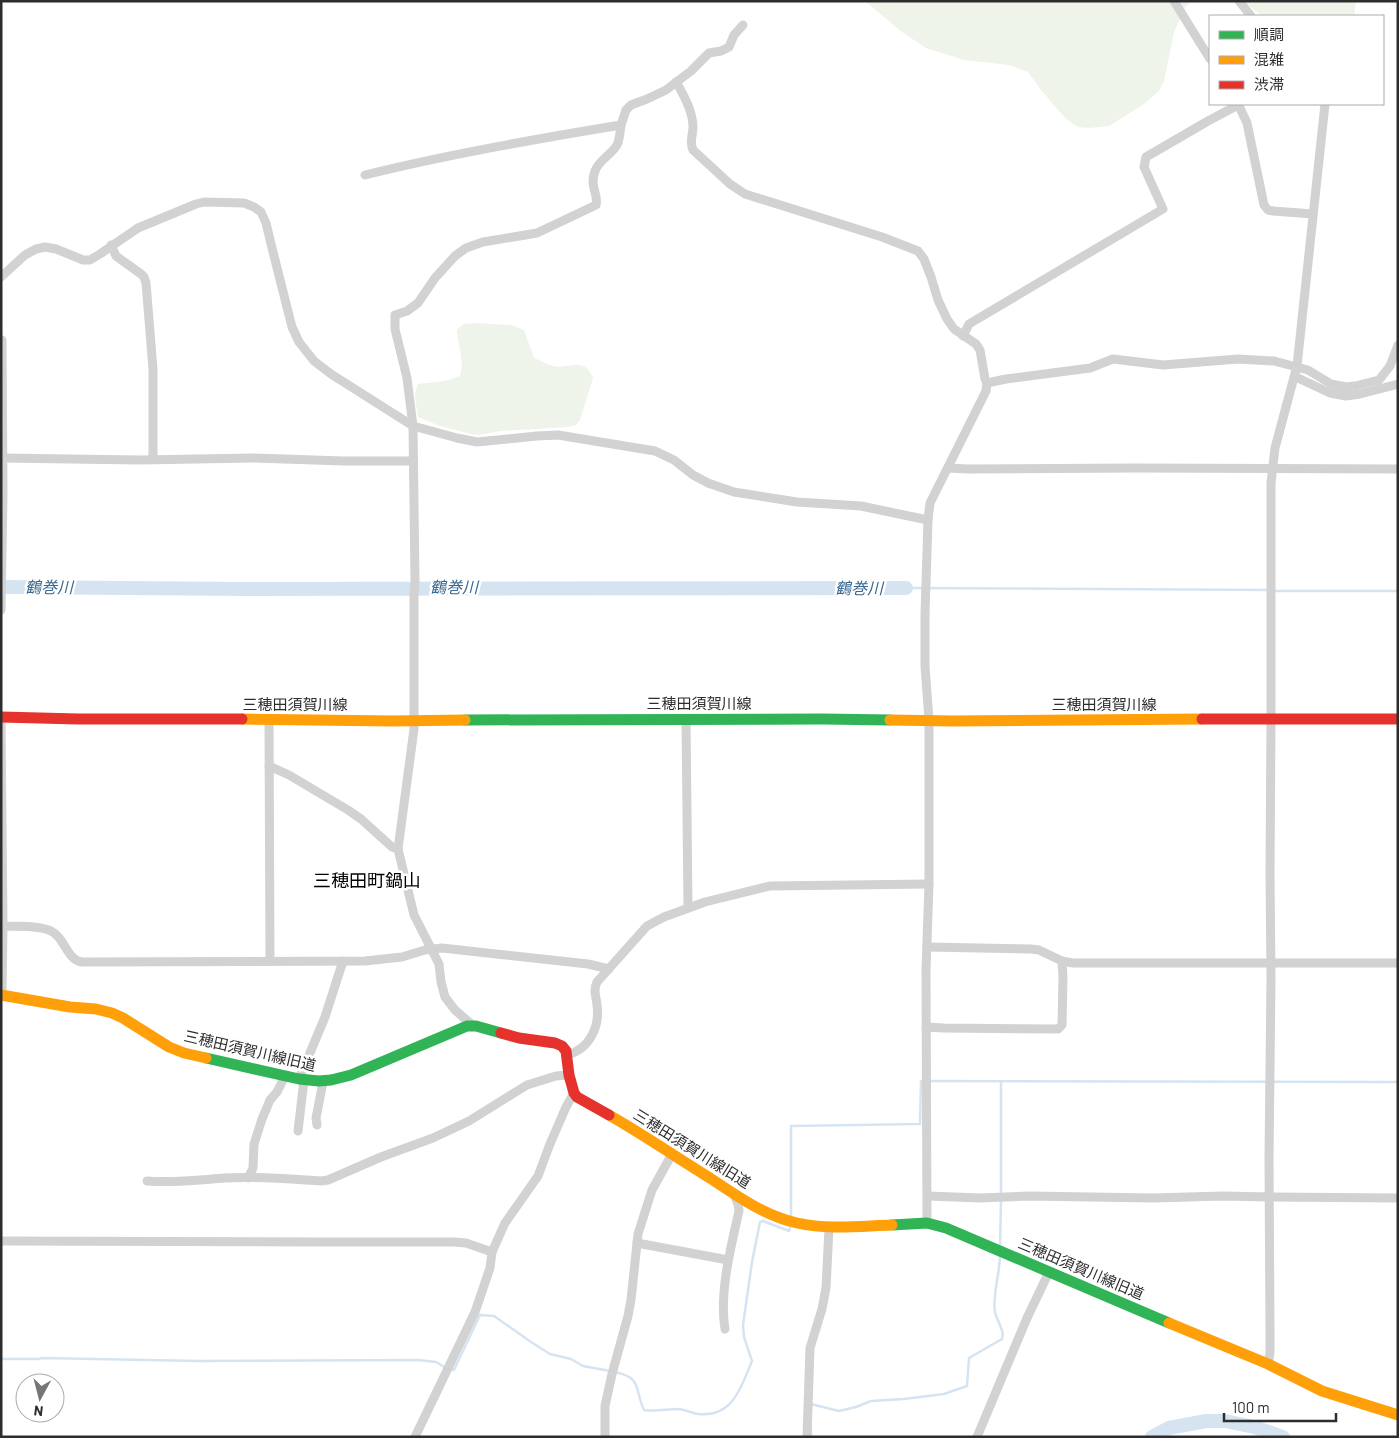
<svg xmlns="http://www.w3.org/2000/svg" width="1399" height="1438" font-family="Barlow,'Noto Sans JP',sans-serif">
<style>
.green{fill:#eef4ea}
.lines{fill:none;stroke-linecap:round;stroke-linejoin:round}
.stream{stroke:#d6e4f2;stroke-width:2.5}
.river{stroke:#d6e4f2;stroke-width:14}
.street{stroke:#d2d2d2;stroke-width:9}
.fast{stroke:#30b455;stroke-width:11}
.slow{stroke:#ff9f0a;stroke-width:11}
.jam{stroke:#e5322d;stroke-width:11}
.labels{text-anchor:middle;stroke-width:5;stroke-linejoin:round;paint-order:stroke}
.street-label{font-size:15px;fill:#2d2d2d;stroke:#fff}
.water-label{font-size:16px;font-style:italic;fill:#396890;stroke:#fff}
.quarter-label{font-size:18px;fill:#000;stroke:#fff}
</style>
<rect width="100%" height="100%" fill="#fff"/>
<g class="green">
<path d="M 865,1 L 1193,1 L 1186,6 L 1174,32 L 1164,81 L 1159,91 L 1144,104 L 1109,126 L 1090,128 L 1078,127 L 1066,119 L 1041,90 L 1028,72 L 1009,65 L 964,60 L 926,48 L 902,32 Z"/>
<path d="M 1243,1 L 1356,1 L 1354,16 L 1262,16 Z"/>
<path d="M 477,323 L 512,325 L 524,330 L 534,358 C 540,360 546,364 552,366 C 570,370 583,355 593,378 L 580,420 L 576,425 L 569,427 L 501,431 L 479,435 L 471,434 L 440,426 L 418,417 C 417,406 412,395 418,384 L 445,381 L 460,376 C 465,359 458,348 457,330 L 463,324 Z"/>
</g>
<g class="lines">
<g class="stream">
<path d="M 906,588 L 1269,590"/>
<path d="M 1274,591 L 1398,591"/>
<path d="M 929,1081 L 1398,1082"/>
<path d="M 1001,1081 L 1001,1195"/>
<path d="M 791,1217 L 791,1126 L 920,1124 L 921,1081 L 924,1081"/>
<path d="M 1000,1247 L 1001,1200"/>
<path d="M 1,1359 L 39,1359 L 41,1358 L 199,1361 L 418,1360 L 436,1362 L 446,1368"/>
<path d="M 451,1369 L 454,1370 L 480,1315 L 494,1316 L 531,1342 L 550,1354 L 571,1359 L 583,1366 L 610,1371"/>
<path d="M 615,1372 C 643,1378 634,1389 644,1410 C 655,1412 667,1409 679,1409 C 686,1410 692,1413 698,1414 C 733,1418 741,1387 752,1361 L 744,1337 L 743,1325 L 752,1262 L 760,1222 L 763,1221 L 789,1231 L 791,1225"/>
<path d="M 811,1404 L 839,1411 L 856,1407 L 871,1401 L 904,1399 L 944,1394 L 967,1386 L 969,1358 L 1002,1339 C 1005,1330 997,1322 995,1312 C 992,1296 1000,1273 1000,1255"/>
<path d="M 811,1428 L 811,1437"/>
</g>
<g class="river">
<path d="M 1,587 L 246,589 L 906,588"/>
<path d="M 1152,1437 L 1169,1428 L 1206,1421 L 1225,1421 L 1254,1427 L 1283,1437"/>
</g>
<g class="street">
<path d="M 1174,1 L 1210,59"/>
<path d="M 1239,1 L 1251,16"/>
<path d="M 676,82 C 684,95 693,112 693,127 C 693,135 689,142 693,150 L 730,184 L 745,194 L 882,237 L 918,251 L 924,259 L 931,277 L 938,300 L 947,319 L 954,329 L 976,344 L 980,350 L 985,379 L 987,383 L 986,391 L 930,503 L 928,520 L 925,614 L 925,666 L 929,720 L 929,884 L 926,970 L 927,1223"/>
<path d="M 1238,104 L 1247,123 L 1264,205 L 1268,210 L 1273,211 L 1313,214"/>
<path d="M 365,175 C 449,154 535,139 621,125 L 626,110 L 631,105 L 647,99 L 666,90 L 691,71 L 709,53 L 721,51 L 729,47 L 734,35 L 743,25"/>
<path d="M 111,245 L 116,256 L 141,274 L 144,277 L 146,283 L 153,369 L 153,459"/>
<path d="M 1,277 L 25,255 L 36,249 L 45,247 L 56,249 L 83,260 L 90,260 L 100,254 L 138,228 L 196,204 L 204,202 L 244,203 L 254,207 L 261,212 L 266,223 L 271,244 L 292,327 L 299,342 L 314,361 L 331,374 L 413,426 L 457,438 L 477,442 L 537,436 L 558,435 L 655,451 L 674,460 L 693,475 L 708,483 L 734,492 L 797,502 L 861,506 L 928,520"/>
<path d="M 963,336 L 969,324 L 1163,209 L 1144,167 L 1146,157 L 1208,121 L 1238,105"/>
<path d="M 1295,376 L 1300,379 L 1330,393 L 1346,396 L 1360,394 L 1398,384"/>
<path d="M 987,383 L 1006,379 L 1090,368 L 1113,359 L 1163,365 L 1238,359 L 1274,361 L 1308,370 L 1331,384 L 1346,387 L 1355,386 L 1379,380 L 1390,366 L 1398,345"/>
<path d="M 1,458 L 140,460 L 253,458 L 344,461 L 413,461"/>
<path d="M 948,468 L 968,469 L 1135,468 L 1398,469"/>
<path d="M 1,610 L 3,494 L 2,340"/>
<path d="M 686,719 L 688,908"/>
<path d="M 1,720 L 3,926 L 2,995"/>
<path d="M 269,720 L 270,961"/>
<path d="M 269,766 L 289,775 L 348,810 L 361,819 L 392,847 L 398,849"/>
<path d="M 3,926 C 16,927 40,925 51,931 C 64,937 67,959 81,962 L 365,961 L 402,957 L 425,950 L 442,948 L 588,964 L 609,969"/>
<path d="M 927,947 L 1031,949 L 1039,950 L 1062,961 L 1073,963 L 1398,963"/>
<path d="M 471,1026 L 470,1023 L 455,1010 L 445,997 L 441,982 L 439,964 L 414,915 L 398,849 L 414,729 L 414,595 L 415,582 L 413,426 L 407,378 L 395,329 L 395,315 L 407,311 L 418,303 L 435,278 L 455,256 L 466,248 L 483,242 L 537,233 L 596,205 C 599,194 589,188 595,171 C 599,160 611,155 617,145 C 620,139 620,131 621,125"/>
<path d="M 926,1027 L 944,1028 L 1058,1029 L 1062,1025 L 1063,977 L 1062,961"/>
<path d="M 567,1055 C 590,1049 600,1026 597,1005 C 596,995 593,991 597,982 L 647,926 L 664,917 L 705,902 L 770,886 L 929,884"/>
<path d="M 299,1079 L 325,1017 L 343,961"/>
<path d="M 317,1125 L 316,1118 L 323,1082"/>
<path d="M 298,1131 L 304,1080"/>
<path d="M 248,1178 L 253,1168 L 254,1144 L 262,1119 L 270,1100 L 277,1092 L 285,1076"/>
<path d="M 147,1181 C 174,1183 198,1180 224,1178 C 256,1176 289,1179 321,1181 L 328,1180 L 381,1157 L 433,1138 L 469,1121 L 527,1085 L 556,1076 L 569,1075"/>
<path d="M 928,1196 L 980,1198 L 1029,1196 L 1153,1198 L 1223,1196 L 1270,1197 L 1398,1198"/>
<path d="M 1,1241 L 326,1242 L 454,1242 L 466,1243 L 492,1252"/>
<path d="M 637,1243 L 728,1260"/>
<path d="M 725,1329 C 719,1293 731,1246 739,1211 L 738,1204 L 734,1194"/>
<path d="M 1268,1364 L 1270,1353 L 1270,1332 L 1269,1158 L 1271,978 L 1270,874 L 1271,718 L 1271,483 L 1275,448 L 1297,366 L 1325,104"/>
<path d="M 415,1437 L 475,1312 L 490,1268 L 492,1252 L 505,1223 L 538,1176 L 550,1144 L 566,1107 L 574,1093"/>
<path d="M 605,1437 L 605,1406 L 612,1374 L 628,1316 L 631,1300 L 638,1234 L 652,1190 L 672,1154"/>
<path d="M 807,1437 L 810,1348 L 822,1309 L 826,1288 L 829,1228"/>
<path d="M 977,1437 L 1027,1318 L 1049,1272"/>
</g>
<g class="fast">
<path d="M 465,720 L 823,719 L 890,720"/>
<path d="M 206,1058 L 299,1079 L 319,1081 L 331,1080 L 351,1075 L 467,1026 L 476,1026 L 501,1033"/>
<path d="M 892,1225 L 927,1223 L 946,1228 L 1169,1323"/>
</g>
<g class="slow">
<path d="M 242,719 L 393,721 L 465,720"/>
<path d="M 890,720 L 953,721 L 1202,719"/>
<path d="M 1,995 L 70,1007 L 96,1009 L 112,1013 L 123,1018 L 169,1047 L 184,1053 L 206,1058"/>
<path d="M 609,1115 C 644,1135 676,1157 710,1178 C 737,1196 765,1216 797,1223 C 829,1230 860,1226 892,1225"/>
<path d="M 1169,1323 L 1268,1364 L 1322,1391 L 1398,1415"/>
</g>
<g class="jam">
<path d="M 1,717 L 78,719 L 242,719"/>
<path d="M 1202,719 L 1398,719"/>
<path d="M 501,1033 L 519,1038 L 555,1043 L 562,1046 L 566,1051 L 569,1075 L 574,1093 L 577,1097 L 609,1115"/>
</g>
</g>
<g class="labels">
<g class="street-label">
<text x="699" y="709">三穂田須賀川線</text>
<text x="295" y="710">三穂田須賀川線</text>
<text x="1104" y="710">三穂田須賀川線</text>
<text transform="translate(250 1051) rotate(13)" y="5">三穂田須賀川線旧道</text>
<text transform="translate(692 1149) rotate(32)" y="5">三穂田須賀川線旧道</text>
<text transform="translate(1081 1269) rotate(23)" y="5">三穂田須賀川線旧道</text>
</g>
<g class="water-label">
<text x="49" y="593">鶴巻川</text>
<text x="454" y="593">鶴巻川</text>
<text x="859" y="594">鶴巻川</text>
</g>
<g class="quarter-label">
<text x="367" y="887">三穂田町鍋山</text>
</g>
</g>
<rect width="1399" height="1438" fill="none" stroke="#2d2d2d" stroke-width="5"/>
<rect x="1209" y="15" width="175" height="90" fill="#ffffff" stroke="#ababab"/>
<rect x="1219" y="31" width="25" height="8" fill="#30b455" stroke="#ababab"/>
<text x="1254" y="40" font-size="15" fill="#2d2d2d">順調</text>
<rect x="1219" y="56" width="25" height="8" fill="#ff9f0a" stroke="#ababab"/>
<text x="1254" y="65" font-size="15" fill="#2d2d2d">混雑</text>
<rect x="1219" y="81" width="25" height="8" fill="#e5322d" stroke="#ababab"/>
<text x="1254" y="90" font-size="15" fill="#2d2d2d">渋滞</text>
<g transform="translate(40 1398) rotate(187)"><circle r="24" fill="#ffffff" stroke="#ababab"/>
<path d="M0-4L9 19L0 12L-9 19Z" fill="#767676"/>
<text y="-8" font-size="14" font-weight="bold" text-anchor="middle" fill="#2d2d2d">N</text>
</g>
<path d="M1224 1413v8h112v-8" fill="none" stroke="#2d2d2d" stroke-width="2.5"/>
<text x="1232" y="1413" font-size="15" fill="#2d2d2d" stroke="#ffffff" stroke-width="4" paint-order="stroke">100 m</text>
</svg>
